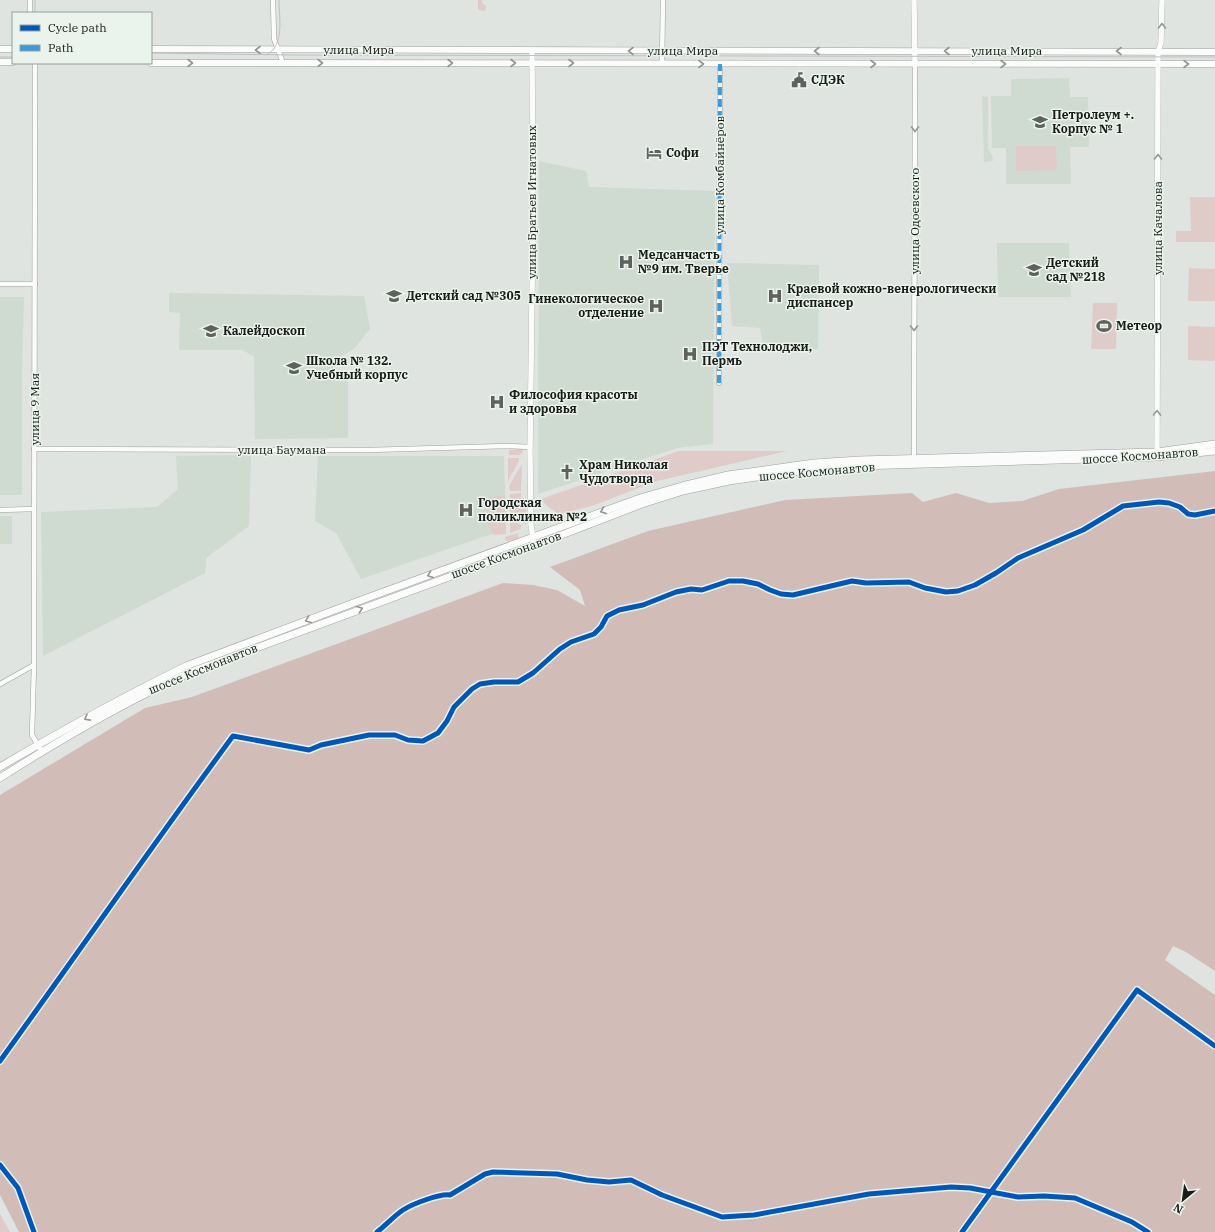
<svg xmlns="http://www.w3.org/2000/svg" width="1215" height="1232" font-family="'IBM Plex Serif',serif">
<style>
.built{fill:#cfdad1}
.green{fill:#dfcbc7}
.forest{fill:#d1bcb8}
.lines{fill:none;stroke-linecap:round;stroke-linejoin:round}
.minor-casing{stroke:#9ea19e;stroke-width:5.5}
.tertiary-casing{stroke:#9ea19e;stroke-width:6}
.secondary-casing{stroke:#9ea19e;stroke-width:7}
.primary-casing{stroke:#9ea19e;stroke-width:8}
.minor{stroke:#fafbfa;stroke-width:4.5}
.tertiary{stroke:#fafbfa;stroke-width:5.5}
.secondary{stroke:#fafbfa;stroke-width:6}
.primary{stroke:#fafbfa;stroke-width:7}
.tram{stroke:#c0c0c0;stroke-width:1}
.quiet{stroke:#3b9bdf;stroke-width:4;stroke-dasharray:8 4;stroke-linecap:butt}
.cycleway-casing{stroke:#ebf4ec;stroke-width:8}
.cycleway{stroke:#0057b8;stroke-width:5}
.oneway{stroke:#949694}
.labels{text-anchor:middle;stroke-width:3;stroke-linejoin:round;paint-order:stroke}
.street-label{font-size:12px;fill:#181b18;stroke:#ebf4ec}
.poi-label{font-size:12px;font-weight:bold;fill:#181b18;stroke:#ebf4ec;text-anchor:start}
</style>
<rect width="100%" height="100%" fill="#dfe4e0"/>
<g class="built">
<path d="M 1069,78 L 1070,97 L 1088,97 L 1089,147 L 1070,147 L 1071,184 L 1006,184 L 1006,148 L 992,148 L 991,96 L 1011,96 L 1011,79 Z"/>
<path d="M 982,96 L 988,97 L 988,149 L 992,155 L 993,161 L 984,162 Z"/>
<path d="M 539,161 L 586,171 L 589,187 L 715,191 L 713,444 L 677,448 L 538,494 Z"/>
<path d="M 997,243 L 1069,243 L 1071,297 L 998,297 Z"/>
<path d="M 727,263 L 819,265 L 818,349 L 764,349 L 760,328 L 732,326 Z"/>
<path d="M 169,293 L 364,296 L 370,329 L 354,349 L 333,361 L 333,374 L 348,375 L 348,438 L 255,439 L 254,357 L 243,350 L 179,350 L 180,313 L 169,312 Z"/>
<path d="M 0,297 L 24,297 L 22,373 L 22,495 L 0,495 Z"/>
<path d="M 251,455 L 249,526 L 206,558 L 205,573 L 43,656 L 41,512 L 157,507 L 178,489 L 176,456 Z"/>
<path d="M 318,456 L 504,456 L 506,529 L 361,579 L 336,533 L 315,521 Z"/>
<rect x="0" y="516" width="12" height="28"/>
</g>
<g class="green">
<path d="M 478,0 L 482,0 L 482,3 L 486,6 L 485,11 L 478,10 Z"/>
<path d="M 1016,146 L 1056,146 L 1057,170 L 1016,171 Z"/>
<path d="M 1190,197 L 1215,197 L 1215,242 L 1176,242 L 1176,231 L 1191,231 Z"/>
<path d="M 1189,268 L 1215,269 L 1215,301 L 1188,301 Z"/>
<path d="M 1093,303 L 1117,303 L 1116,349 L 1091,349 Z"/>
<path d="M 1188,326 L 1215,327 L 1215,361 L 1188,360 Z"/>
<path d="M 523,449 L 522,453 L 519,455 L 509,455 L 509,450 Z"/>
<path d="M 679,451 L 787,451 L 657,481 L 592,506 L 558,514 L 546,505 L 541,499 Z"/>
<path d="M 508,458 L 519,458 L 519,461 L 508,481 Z"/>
<path d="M 522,464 L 521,491 L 510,491 L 509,486 Z"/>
<path d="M 521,493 L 521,497 L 526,502 L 526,525 L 510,513 L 510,494 Z"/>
<path d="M 505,495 L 506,534 L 494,535 L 487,523 L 486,499 Z"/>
<path d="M 510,517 L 522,526 L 520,529 L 510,533 Z"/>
<path d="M 518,533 L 519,539 L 506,541 L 505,537 Z"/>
<path d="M 0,1214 L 10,1232 L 0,1232 Z"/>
</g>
<path class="forest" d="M 1215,471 L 1215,971 L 1186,952 L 1173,946 L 1165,960 L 1215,995 L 1215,1232 L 19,1232 L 0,1195 L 0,795 L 145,708 L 192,697 L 503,583 L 533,585 L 557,590 L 585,606 L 580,590 L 550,567 L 648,531 L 785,500 L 912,493 L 923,502 L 956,493 L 989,503 L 1022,501 L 1059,489 Z"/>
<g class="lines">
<g class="minor-casing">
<g id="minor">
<path d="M 273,0 L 274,39 L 283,63"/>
<path d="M 30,13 L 30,0"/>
<path d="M 35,63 L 34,665 L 32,735 L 42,752"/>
<path d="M 662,63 L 663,0"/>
<path d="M 0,284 L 35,284"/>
<path d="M 719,383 L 720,64"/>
<path d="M 34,449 L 369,450 L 507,446 L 530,447"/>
<path d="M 914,460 L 915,64"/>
<path d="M 0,510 L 34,509"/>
<path d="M 0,684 L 34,665"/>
</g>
</g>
<g class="tertiary-casing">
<g id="tertiary">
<path d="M 914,0 L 915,64"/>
<path d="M 532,50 L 533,218 L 530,452 L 531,525 L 534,545"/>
<path d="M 1157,455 L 1158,60 L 1158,52 L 1161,43 L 1162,0"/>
</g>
</g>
<g class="secondary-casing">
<g id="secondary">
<path d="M 0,49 L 13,49"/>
<path d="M 151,49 L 1215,52"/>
<path d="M 0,62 L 13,62"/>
<path d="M 151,63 L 1215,64"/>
</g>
</g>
<g class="primary-casing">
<g id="primary">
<path d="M 0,767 C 61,731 123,697 186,666 L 356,602 L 640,498 L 682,486 L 728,475 L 814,463 L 859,460 L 1157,452 L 1215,444"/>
<path d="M 0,778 C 61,739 124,702 191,672 L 525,549 L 642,504 L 683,491 L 729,481 L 814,469 L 859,466 L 1157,457 L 1215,451"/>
</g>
</g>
<use href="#minor" class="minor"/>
<use href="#tertiary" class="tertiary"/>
<use href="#secondary" class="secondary"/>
<use href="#primary" class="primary"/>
<g class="tram">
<path d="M 35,13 L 35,0"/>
<path d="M 151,53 L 292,55 L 1215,57"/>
<path d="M 267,55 C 285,44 279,19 279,0"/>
<path d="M 0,57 L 13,57"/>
</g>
<path class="quiet" d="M 719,383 L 720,64"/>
<g class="cycleway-casing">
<g id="cycleway">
<path d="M 0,1061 C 78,953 154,843 233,736 L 309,750 L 321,745 L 369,735 L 395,735 L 408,740 L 423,741 L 438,733 L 447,721 L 454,707 L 472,689 L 480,684 L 494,682 L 518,682 L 533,673 L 560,649 L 571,642 L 594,634 L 601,627 L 607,616 L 619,610 L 643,605 L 676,592 L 691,589 L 702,590 L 729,581 L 743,581 L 758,584 L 770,590 L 781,594 L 793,595 L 852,581 L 866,583 L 909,582 L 925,588 L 946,592 L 958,591 L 975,585 L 996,573 L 1018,558 L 1083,530 L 1123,506 L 1159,502 L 1169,503 L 1180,507 L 1188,514 L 1195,515 L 1215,511"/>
<path d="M 0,1165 L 18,1188 L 34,1232"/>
<path d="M 377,1232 C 386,1225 394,1216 403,1210 C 412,1204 441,1193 450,1195 L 485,1174 L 493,1172 L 557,1174 L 587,1180 L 609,1182 L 631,1180 L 662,1195 L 722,1217 L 754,1215 L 869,1194 L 951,1187 L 970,1188 L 1018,1197 L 1044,1196 L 1075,1198 L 1132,1222 L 1148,1232"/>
<path d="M 962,1232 L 1137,990 L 1215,1046"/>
</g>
</g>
<use href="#cycleway" class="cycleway"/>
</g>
<defs><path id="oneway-chevron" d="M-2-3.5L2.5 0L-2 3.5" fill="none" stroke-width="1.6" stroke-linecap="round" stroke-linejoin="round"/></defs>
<g class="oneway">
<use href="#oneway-chevron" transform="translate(1162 26) rotate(-89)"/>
<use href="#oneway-chevron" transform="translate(258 50) rotate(-180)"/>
<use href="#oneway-chevron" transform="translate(631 51) rotate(-180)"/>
<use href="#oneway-chevron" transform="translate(817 51) rotate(-180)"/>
<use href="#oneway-chevron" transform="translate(947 51) rotate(180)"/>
<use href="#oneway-chevron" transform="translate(1119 51) rotate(180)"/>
<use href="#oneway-chevron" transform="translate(190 63)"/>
<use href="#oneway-chevron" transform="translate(320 63)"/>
<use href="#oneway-chevron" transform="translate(450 63)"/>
<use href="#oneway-chevron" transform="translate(513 63)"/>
<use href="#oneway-chevron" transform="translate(571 63)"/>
<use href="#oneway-chevron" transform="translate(701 64)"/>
<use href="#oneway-chevron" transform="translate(873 64)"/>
<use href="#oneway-chevron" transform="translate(1003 64)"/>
<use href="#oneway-chevron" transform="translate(1186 64)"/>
<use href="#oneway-chevron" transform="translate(915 129) rotate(90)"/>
<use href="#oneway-chevron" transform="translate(1158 157) rotate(-90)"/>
<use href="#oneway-chevron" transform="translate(914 328) rotate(90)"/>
<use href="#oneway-chevron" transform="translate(1157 413) rotate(-89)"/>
<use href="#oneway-chevron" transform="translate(603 511) rotate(160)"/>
<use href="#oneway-chevron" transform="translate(430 575) rotate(160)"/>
<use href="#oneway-chevron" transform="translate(360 609) rotate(-20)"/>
<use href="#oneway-chevron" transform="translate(308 620) rotate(159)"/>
<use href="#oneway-chevron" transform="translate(87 718) rotate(152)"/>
</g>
<defs>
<g id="civic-bare" transform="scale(1.2)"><path d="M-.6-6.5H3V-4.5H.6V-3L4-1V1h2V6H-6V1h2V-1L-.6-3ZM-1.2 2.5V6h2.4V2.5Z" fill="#5e615e" stroke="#ebf4ec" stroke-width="2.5" paint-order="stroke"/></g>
<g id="school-bare" transform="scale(1.2)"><path d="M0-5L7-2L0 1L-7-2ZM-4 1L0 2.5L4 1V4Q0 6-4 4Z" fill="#5e615e" stroke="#ebf4ec" stroke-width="2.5" paint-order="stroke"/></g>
<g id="hotel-bare" transform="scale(1.2)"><path d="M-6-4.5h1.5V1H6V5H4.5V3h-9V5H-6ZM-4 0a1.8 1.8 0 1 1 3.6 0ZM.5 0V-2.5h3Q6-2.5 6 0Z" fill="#5e615e" stroke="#ebf4ec" stroke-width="2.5" paint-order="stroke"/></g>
<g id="hospital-bare" transform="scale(1.2)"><path d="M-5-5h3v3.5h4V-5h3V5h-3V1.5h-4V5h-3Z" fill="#5e615e" stroke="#ebf4ec" stroke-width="2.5" paint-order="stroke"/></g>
<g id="stadium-bare" transform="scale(1.2)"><path d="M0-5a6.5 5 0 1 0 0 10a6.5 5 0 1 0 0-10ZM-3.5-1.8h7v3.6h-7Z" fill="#5e615e" stroke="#ebf4ec" stroke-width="2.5" paint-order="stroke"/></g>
<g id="church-bare" transform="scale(1.2)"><path d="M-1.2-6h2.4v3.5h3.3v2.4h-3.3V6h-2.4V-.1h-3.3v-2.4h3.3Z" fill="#5e615e" stroke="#ebf4ec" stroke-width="2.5" paint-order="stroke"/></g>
</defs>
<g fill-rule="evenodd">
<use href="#civic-bare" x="799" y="80"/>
<use href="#school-bare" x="1040" y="122"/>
<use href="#hotel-bare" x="654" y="153"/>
<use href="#hospital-bare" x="626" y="262"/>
<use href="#school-bare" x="1034" y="270"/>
<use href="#school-bare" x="394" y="296"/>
<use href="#hospital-bare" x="775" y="296"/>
<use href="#hospital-bare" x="656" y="306"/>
<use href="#stadium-bare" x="1104" y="326"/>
<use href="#school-bare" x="211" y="331"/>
<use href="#hospital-bare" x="690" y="354"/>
<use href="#school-bare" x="294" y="368"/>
<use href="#hospital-bare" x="497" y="402"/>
<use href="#church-bare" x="567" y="472"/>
<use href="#hospital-bare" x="466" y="510"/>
</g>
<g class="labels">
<g class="street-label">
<text x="359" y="54">улица Мира</text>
<text x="683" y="55">улица Мира</text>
<text x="1007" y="55">улица Мира</text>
<text transform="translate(720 175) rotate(-90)" y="4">улица Комбайнёров</text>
<text transform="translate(532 202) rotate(-90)" y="4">улица Братьев Игнатовых</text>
<text transform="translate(915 221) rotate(-90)" y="4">улица Одоевского</text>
<text transform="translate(1158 228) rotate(-90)" y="4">улица Качалова</text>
<text transform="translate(35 409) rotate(-90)" y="4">улица 9 Мая</text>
<text x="282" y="454">улица Баумана</text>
<text transform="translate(1140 456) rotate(-4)" y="4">шоссе Космонавтов</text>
<text transform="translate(817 472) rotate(-5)" y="4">шоссе Космонавтов</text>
<text transform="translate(506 555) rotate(-20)" y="4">шоссе Космонавтов</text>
<text transform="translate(203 669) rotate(-22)" y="4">шоссе Космонавтов</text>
</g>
<g class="poi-label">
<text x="811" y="84">СДЭК</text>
<text x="1052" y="119">Петролеум +.<tspan x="1052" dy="14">Корпус № 1</tspan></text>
<text x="666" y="157">Софи</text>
<text x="638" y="259">Медсанчасть<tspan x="638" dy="14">№9 им. Тверье</tspan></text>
<text x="1046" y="267">Детский<tspan x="1046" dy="14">сад №218</tspan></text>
<text x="787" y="293">Краевой кожно-венерологически<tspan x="787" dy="14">диспансер</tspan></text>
<text x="406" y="300">Детский сад №305</text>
<text x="644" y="303" text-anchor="end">Гинекологическое<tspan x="644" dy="14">отделение</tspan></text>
<text x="1116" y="330">Метеор</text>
<text x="223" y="335">Калейдоскоп</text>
<text x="702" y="351">ПЭТ Технолоджи,<tspan x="702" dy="14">Пермь</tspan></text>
<text x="306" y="365">Школа № 132.<tspan x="306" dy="14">Учебный корпус</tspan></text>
<text x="509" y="399">Философия красоты<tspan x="509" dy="14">и здоровья</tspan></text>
<text x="579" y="469">Храм Николая<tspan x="579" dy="14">Чудотворца</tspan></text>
<text x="478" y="507">Городская<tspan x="478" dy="14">поликлиника №2</tspan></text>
</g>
</g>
<rect x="12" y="12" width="140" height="52" fill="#ebf4ec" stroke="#979d97"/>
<rect x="20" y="25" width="20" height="6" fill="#0057b8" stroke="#979d97"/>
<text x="48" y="32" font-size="12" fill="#181b18">Cycle path</text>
<rect x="20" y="45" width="20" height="6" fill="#3b9bdf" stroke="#979d97"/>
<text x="48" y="52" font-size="12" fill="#181b18">Path</text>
<g transform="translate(1183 1200) rotate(209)" stroke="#ebf4ec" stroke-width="3" paint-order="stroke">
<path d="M0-3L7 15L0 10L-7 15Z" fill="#181b18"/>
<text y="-6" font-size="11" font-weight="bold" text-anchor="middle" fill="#181b18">N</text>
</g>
</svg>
